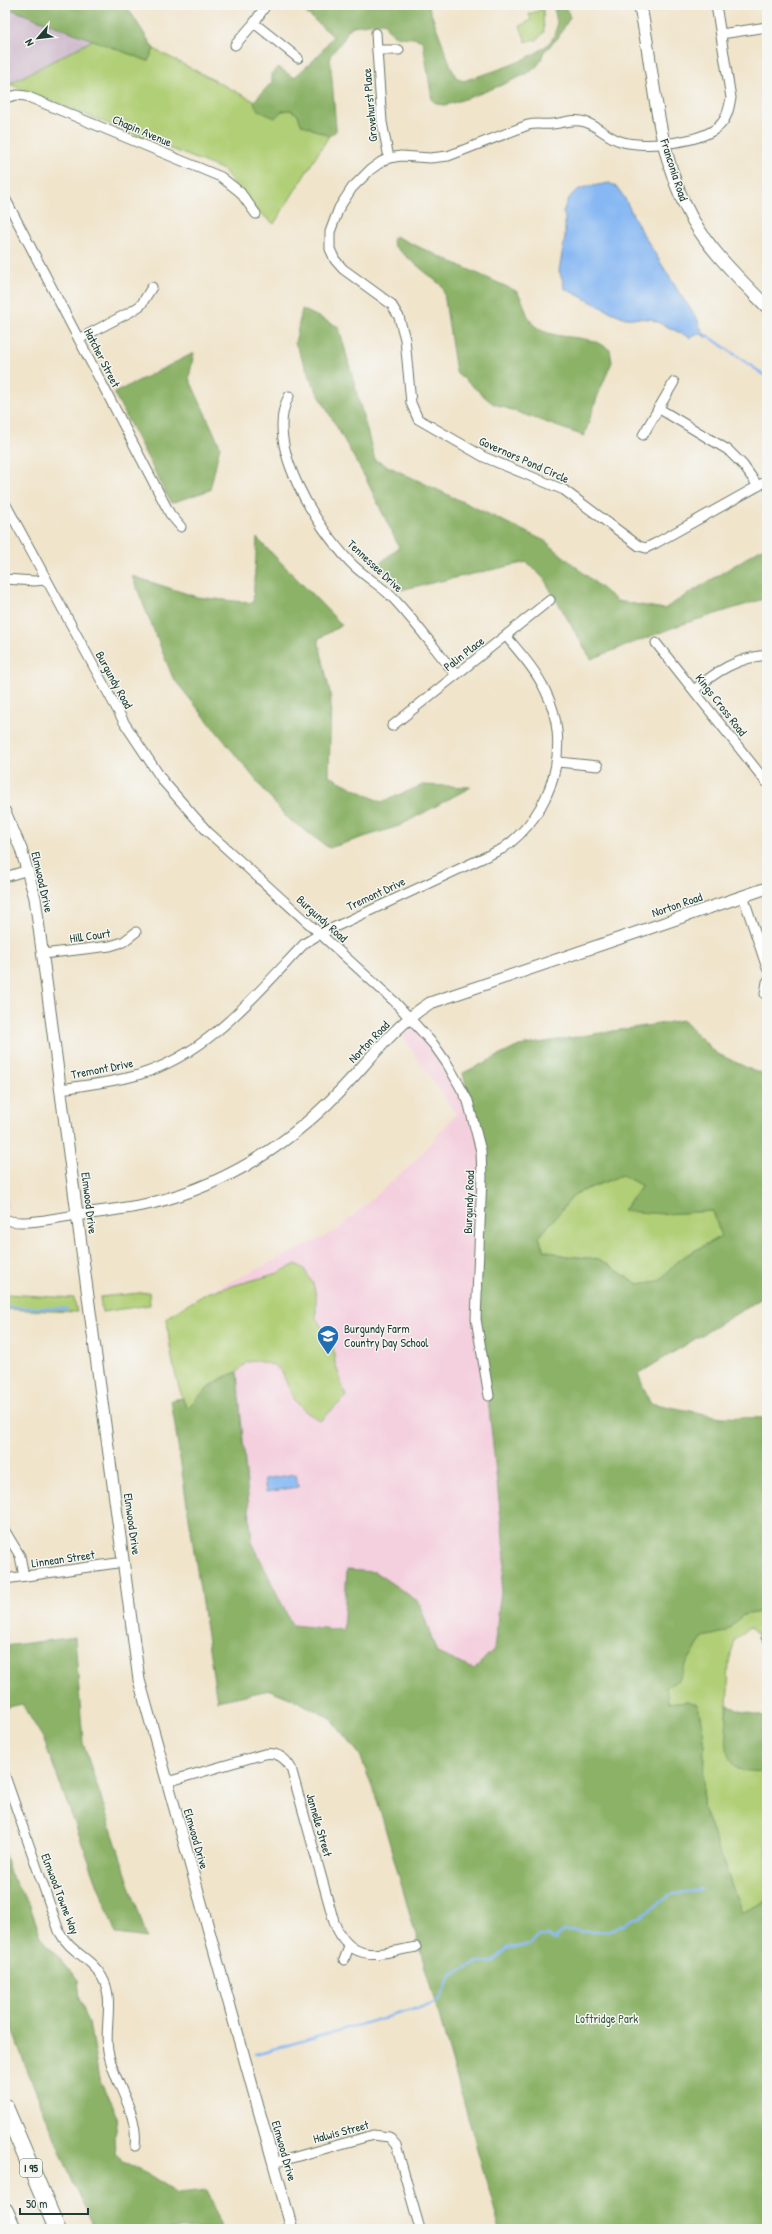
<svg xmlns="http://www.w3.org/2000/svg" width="772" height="2234" font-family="'Patrick Hand',sans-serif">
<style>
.built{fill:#f4cfde}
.industrial{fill:#d0bdce}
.green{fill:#b1cf76;stroke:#688655}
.forest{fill:#8cb267;stroke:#56784e;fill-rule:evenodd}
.water{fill:#87b8f3;stroke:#537a94}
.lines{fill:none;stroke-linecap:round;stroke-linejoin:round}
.stream{stroke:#87b8f3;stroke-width:2.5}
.minor-casing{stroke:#687769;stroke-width:11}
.tertiary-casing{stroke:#687769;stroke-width:13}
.secondary-casing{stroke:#687769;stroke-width:14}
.motorway-casing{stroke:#687769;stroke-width:18}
.minor{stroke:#fff;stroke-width:9}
.tertiary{stroke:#fff;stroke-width:11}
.secondary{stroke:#fff;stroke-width:12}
.motorway{stroke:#fff;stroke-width:16}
.labels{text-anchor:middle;stroke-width:3;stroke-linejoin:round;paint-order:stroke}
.shield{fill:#f6f6f2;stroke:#60746d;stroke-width:1}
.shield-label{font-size:11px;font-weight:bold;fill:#1f3d34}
.street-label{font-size:12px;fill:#1f3d34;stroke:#f6f6f2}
.poi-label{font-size:12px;fill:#1f3d34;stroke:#f6f6f2;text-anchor:start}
.park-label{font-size:12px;fill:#3c5a41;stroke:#f6f6f2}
</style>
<rect width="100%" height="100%" fill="#f6f6f2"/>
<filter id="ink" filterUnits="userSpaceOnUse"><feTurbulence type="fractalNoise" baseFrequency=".025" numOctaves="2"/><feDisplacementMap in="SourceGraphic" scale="8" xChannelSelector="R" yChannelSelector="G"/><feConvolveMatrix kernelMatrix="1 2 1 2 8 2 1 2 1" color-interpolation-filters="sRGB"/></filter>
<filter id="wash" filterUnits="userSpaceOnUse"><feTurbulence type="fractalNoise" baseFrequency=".012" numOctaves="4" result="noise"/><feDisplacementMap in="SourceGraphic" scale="16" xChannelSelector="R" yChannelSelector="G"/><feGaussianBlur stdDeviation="0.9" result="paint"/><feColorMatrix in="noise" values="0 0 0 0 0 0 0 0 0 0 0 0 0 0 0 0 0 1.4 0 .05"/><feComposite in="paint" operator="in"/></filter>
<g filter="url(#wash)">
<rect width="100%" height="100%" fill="#f0e4cb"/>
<g class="built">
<path d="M 411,1018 L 463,1094 L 481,1151 L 489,1396 L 505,1557 L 494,1649 L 454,1689 L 347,1570 L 343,1630 L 292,1625 L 252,1542 L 237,1372 L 182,1398 L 168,1340 L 167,1317 L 207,1293 L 336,1231 L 415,1161 L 456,1114 L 398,1030 Z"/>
<path d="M 5,1175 L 9,1208 L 5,1208 Z"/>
</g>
<path class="industrial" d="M 5,5 L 132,20 L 5,86 Z"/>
<g class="green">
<path d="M 543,9 L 544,32 L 536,41 L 535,39 L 526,42 L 520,26 L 531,20 L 529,14 Z"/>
<path d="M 93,40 L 148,61 L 154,49 L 254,101 L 255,106 L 282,111 L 291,110 L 298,115 L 301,124 L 329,136 L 274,224 L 249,204 L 224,170 L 9,84 Z"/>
<path d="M 622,1175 L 642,1186 L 623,1210 L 665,1214 L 713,1211 L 721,1236 L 681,1258 L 659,1281 L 638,1284 L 599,1259 L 566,1256 L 544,1250 L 539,1237 L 575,1194 Z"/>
<path d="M 296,1264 L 304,1269 L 313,1284 L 316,1295 L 316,1318 L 333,1344 L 335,1363 L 346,1397 L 320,1421 L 305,1411 L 293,1399 L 282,1372 L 274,1365 L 257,1361 L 247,1362 L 237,1372 L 224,1377 L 210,1386 L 187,1408 C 174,1381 169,1346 167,1317 L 207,1293 L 278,1273 Z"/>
<path d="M 149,1292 L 150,1305 L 102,1312 L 100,1297 Z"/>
<path d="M 5,1294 L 74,1298 L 77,1312 L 5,1309 Z"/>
<path d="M 760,1612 L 767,1615 L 767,1626 L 758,1635 L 749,1628 L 735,1640 L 729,1662 L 726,1736 L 738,1769 L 767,1772 L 767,1900 L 742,1913 L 703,1808 L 704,1739 L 698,1705 L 687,1701 L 668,1703 L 666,1686 L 679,1680 L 684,1667 L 703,1637 L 725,1632 L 743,1615 Z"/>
</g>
<g class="forest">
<path d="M 5,5 L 126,5 L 154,49 L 148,61 L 5,7 Z"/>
<path d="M 297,5 L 428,5 L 452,69 L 456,77 L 463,81 C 486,73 557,56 557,26 C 557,19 555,12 553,5 L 565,5 L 570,17 L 558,38 L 543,53 C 542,59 539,65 534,69 C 523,78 458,103 444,105 L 437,104 L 432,100 L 423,42 C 410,32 394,46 384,22 L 353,26 L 347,31 L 344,39 L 330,56 L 336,128 L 336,131 L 329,136 L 301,124 L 298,115 L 291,110 L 282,111 L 275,118 C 267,114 255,112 254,101 L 272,82 L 272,73 L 278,67 L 293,77 L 296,76 L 318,56 L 333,36 Z"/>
<path d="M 395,236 L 516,291 C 526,301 524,317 535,326 C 558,343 586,331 610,350 L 612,362 L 598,395 L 584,436 L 492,403 L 456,372 L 443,287 L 394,246 L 392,239 Z"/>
<path d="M 302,309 L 339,327 L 375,460 L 545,541 L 617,601 L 664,609 L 767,545 L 767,598 L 680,625 L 591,659 L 544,579 L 527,562 L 400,590 L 378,565 L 399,547 L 366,479 L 316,390 L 295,343 Z"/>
<path d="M 194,353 L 189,378 L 220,446 L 210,490 L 171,503 L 114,393 Z"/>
<path d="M 257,538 L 342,625 L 318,639 L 331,697 L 329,776 L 381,802 L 423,785 L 471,787 L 399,826 L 329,848 L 286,817 L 173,678 L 132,576 L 197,597 L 253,603 Z"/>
<path d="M 683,1020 L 716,1053 L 756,1072 L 767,1073 L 767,1295 L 638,1374 L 650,1403 L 721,1417 L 767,1418 L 767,1606 L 760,1612 L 743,1615 L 725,1632 L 703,1637 L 684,1667 L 679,1680 L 666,1687 L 668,1703 L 687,1701 L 698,1705 L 704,1738 L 703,1808 L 742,1913 L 767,1900 L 767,2229 L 500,2229 L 378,1803 L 360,1755 L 330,1718 L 295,1700 L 270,1690 L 217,1701 L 171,1400 L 182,1398 L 187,1408 C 203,1393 216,1379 237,1372 L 252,1542 L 292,1625 L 343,1630 L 347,1570 L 375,1572 L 419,1602 L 437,1653 L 474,1669 L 494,1649 L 505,1557 L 478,1305 L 481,1151 L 463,1073 L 519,1046 ZM 622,1175 L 642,1186 L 623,1211 L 665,1214 L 713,1211 L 721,1237 L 681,1258 L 659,1281 L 638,1284 L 599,1259 L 566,1256 L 544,1250 L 539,1237 L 575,1194 Z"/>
<path d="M 75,1637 L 83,1743 L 147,1938 L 116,1934 L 43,1738 L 22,1704 L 5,1708 L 5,1646 Z"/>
<path d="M 728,1706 L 767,1718 L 767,1772 C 759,1771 746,1772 739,1769 C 721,1762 727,1721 728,1706 Z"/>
<path d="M 5,1854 L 10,1874 L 29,1903 L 41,1937 L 78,1980 L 80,1999 L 89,2023 L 99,2079 L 118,2119 L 115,2136 L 116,2152 L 122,2162 L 151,2176 L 178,2193 L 207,2190 L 217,2213 L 221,2229 L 95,2229 L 71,2178 L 20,2052 L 5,2007 Z"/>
</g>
<g class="water">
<path d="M 609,183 L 616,186 L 624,197 L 640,229 L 680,294 L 698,320 L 699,325 L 707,338 L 701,334 L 696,334 L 691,338 L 651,319 L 626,318 L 611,312 L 564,288 L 563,281 L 559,271 L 565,237 L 565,217 L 563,213 C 571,184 585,188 609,183 Z"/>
<path d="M 296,1474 L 298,1487 L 266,1492 L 264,1479 Z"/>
</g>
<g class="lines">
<g class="stream">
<path d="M 707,335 L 767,377"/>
<path d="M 5,1307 L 67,1309"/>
<path d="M 256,2054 L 429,2005 L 438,2001 L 452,1974 L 479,1962 L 493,1962 L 508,1948 L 530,1945 L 538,1936 L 547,1936 L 554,1940 L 564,1931 L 600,1932 L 614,1929 L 626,1924 L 632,1919 L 641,1917 L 670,1895 L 701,1889"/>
</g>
</g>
</g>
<g filter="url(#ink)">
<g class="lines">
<g class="minor-casing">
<g id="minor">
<path d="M 716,5 L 731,98 C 729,107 728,117 721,124 C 704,143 644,149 620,141 C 607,137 598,126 585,122 C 574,118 563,123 552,124 C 544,125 536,123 528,125 L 448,156 L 430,158 L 401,156 L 389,158 L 381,162 L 370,170 L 352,188 L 339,208 L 330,232 L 330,249 L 335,260 L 343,269 L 391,304 L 399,317 L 405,339 L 411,403 L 418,419 L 484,457 L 564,490 L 639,546 L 646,548 L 656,543 L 767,481"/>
<path d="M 254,23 L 298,58"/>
<path d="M 376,33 L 377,50"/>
<path d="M 721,34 L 767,27"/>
<path d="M 235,45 L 254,23 L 266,5"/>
<path d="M 5,98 L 17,95 L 26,96 L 221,177 L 240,192 L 256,214"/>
<path d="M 389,158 L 382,122 L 377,50 L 399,50"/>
<path d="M 5,198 L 170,514 L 181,527"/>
<path d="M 79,339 L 132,311 L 141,305 L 152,287"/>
<path d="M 289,396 C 263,444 317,527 350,562 C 362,575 379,584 392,597 C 415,621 435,649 456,675"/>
<path d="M 658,408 L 728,450 L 743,465 L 758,486"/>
<path d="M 643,435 L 674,382"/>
<path d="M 5,503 L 125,724 L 163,781 L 207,831 L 395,1002 L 434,1045 L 448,1065 L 468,1101 L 481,1151 L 482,1177 L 476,1319 L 489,1396"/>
<path d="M 5,579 L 34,581 L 45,580"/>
<path d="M 656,643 L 767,783"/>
<path d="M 694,690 C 717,671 737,658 767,655"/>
<path d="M 392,726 L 550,600"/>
<path d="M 558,762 L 598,766"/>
<path d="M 5,877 L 28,870"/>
<path d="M 743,896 L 767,968"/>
<path d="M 43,954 L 110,946 L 123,942 L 136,932"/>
<path d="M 765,994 L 767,982"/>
<path d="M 61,1089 C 87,1085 113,1082 138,1075 C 209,1054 256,994 305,943 L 320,934 L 502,849 C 553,814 573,745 545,690 C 535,669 520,653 506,636"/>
<path d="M 5,1219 C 19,1227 60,1217 77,1215"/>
<path d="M 5,1531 L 20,1556 L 24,1576"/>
<path d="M 5,1579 L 124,1562"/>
<path d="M 766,1637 L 767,1637"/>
<path d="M 5,1776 L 59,1931 C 70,1953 91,1957 102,1977 C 115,1999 104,2027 108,2051 C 114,2085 139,2111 135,2146"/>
<path d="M 167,1782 L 264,1754 C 276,1752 284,1756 291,1768 L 334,1922 C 351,1965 379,1954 416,1947"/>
<path d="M 344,1960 L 349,1947"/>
<path d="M 274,2163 L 373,2135 L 389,2137 L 396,2145 L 420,2229"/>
</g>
</g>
<g class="tertiary-casing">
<g id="tertiary">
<path d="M 5,812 L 21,849 L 35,898 L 139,1680 L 292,2229"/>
<path d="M 77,1215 C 102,1211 127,1209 152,1203 C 225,1185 287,1146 339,1092 C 368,1062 395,1025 430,1003 L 767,888"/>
</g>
</g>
<g class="secondary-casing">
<path id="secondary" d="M 640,5 C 655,75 655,152 691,217 C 710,251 740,279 767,307"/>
</g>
<g class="motorway-casing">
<g id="motorway">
<path d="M 5,2107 L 57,2229"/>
<path d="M 5,2211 L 13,2229"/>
</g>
</g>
<use href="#minor" class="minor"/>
<use href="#tertiary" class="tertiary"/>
<use href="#secondary" class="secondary"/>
<use href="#motorway" class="motorway"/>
</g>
</g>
<defs>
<g id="school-pin" transform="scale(1.15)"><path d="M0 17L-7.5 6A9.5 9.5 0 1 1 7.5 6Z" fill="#1f6fb2" stroke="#f6f6f2"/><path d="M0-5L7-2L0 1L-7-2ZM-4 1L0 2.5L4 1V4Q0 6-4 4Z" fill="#fff"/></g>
</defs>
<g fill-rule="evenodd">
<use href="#school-pin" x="328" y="1336"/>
</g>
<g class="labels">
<rect class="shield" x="20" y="2159" width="22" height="18" rx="3"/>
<g class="shield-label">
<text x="31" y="2172">I 95</text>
</g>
<g class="street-label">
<text transform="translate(370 105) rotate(-95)" y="4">Grovehurst Place</text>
<text transform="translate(142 131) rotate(23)" y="4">Chapin Avenue</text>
<text transform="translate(674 170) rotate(72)" y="4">Franconia Road</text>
<text transform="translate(102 358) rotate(63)" y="4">Hatcher Street</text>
<text transform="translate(524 460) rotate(24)" y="4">Governors Pond Circle</text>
<text transform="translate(375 566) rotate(43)" y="4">Tennessee Drive</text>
<text transform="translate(464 654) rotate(-38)" y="4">Palin Place</text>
<text transform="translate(114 680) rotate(61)" y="4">Burgundy Road</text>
<text transform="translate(721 705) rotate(52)" y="4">Kings Cross Road</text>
<text transform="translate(42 882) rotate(77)" y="4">Elmwood Drive</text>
<text transform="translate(376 894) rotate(-25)" y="4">Tremont Drive</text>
<text transform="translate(677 905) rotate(-19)" y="4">Norton Road</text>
<text transform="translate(322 919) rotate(42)" y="4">Burgundy Road</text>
<text transform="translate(90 936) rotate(-8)" y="4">Hill Court</text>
<text transform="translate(369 1042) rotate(-46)" y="4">Norton Road</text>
<text transform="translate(102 1069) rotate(-11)" y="4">Tremont Drive</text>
<text transform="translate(469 1202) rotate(-88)" y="4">Burgundy Road</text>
<text transform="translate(89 1203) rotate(83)" y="4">Elmwood Drive</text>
<text transform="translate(132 1524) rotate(82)" y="4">Elmwood Drive</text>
<text transform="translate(63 1559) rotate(-8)" y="4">Linnean Street</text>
<text transform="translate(319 1825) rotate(74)" y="4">Jannelle Street</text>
<text transform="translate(196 1839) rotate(74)" y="4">Elmwood Drive</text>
<text transform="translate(60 1894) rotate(69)" y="4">Elmwood Towne Way</text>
<text transform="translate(341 2132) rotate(-15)" y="4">Halwis Street</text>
<text transform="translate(284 2151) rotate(74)" y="4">Elmwood Drive</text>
</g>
<g class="poi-label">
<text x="344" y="1333">Burgundy Farm<tspan x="344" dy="14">Country Day School</tspan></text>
</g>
<g class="park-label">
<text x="607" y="2023">Loftridge Park</text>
</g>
</g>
<rect width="772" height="2234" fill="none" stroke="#f6f6f2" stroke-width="20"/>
<g transform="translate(38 38) rotate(242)" stroke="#f6f6f2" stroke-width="3" paint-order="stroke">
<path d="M0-3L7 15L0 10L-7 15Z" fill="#1f3d34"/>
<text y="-6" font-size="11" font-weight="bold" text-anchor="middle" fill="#1f3d34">N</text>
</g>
<path d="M20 2208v6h68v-6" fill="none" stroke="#1f3d34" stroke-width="2"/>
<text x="26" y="2208" font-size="12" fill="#1f3d34" stroke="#f6f6f2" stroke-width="3" paint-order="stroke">50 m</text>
</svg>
